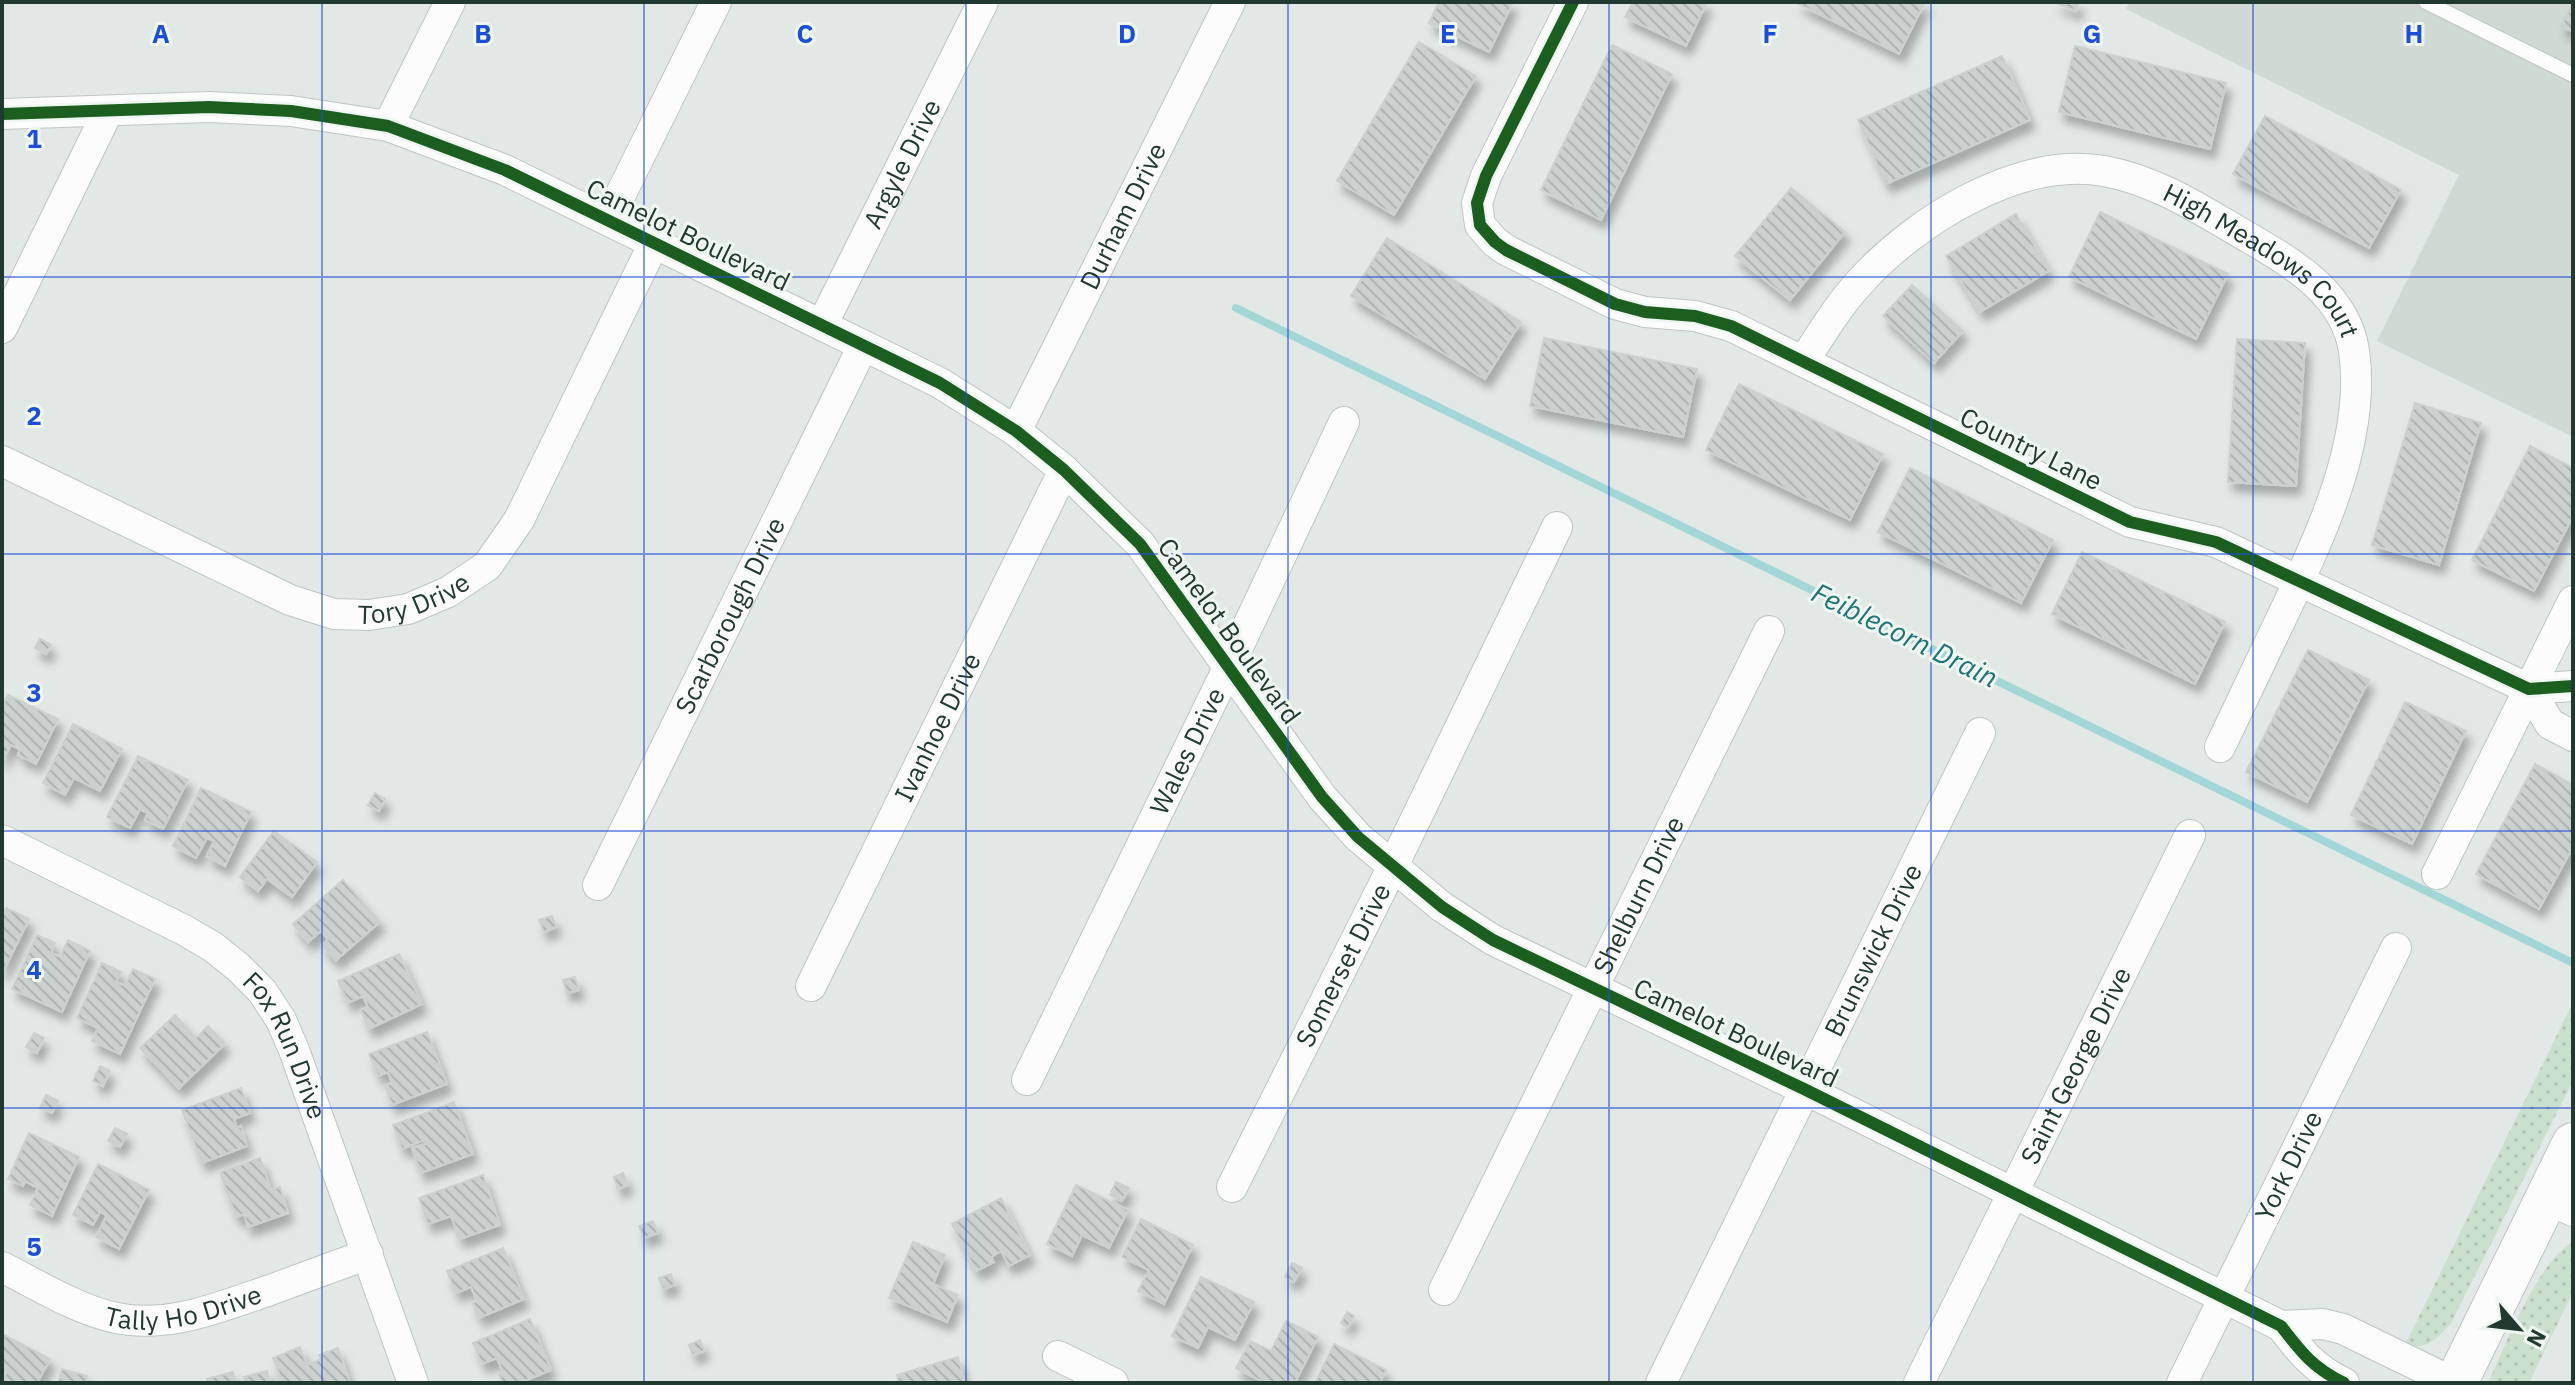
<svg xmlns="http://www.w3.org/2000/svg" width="2575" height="1385" font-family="'IBM Plex Sans',sans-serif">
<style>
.built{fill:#d0d9d4}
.grass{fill:url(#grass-dots)}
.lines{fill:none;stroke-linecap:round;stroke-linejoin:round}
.stream{stroke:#a3d6d6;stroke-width:8}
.building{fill:url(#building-back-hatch);stroke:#cbd1ce;stroke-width:2;filter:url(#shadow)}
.lane-casing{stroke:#bfc5c2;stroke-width:16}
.street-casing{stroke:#bfc5c2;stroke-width:32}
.secondary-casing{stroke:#bec6c2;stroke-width:44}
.lane{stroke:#fbfcfb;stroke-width:14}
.street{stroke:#fbfcfb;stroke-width:30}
.secondary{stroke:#fbfcfb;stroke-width:42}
.cycleway-casing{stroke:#f0f7f2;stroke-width:17}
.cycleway{stroke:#1b5e20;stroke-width:12}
.grid{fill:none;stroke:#1d4ed8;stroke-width:2;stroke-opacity:0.55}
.labels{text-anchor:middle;stroke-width:6;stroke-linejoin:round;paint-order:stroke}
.street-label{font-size:26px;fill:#213a2f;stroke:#f0f7f2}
.water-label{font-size:28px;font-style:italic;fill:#1c7475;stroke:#f0f7f2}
.grid-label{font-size:26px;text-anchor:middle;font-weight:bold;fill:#1d4ed8;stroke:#f0f7f2;stroke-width:6;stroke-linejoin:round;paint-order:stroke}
</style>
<defs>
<pattern id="grass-dots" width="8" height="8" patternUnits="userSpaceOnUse" patternTransform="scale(2)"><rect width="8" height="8" fill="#cbe1ce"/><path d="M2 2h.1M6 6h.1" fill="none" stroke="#aec2b1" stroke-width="1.8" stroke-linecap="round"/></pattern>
<pattern id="building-back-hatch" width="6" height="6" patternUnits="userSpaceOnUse" patternTransform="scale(2)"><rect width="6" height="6" fill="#cbd1ce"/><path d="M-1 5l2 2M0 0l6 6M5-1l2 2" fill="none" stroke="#aeb4b1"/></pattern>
<filter id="shadow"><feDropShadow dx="5" dy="9" stdDeviation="4" flood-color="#0004"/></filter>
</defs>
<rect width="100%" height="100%" fill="#e2e8e5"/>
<path class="built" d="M 2130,2 L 2573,2 L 2573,437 L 2377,341 L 2459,175 L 2126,9 Z"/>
<g class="grass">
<path d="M 2573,1002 L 2573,1081 L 2451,1323 C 2438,1338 2426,1351 2405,1345 Z"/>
<path d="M 2573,1242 L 2573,1292 L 2529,1383 L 2488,1383 C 2506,1345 2537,1262 2573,1242 Z"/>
</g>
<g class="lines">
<path class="stream" d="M 1236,308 L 2573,963"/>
</g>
<g class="building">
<path d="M 1439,2 L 1513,2 L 1489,52 L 1429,23 Z"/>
<path d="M 1633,2 L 1707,2 L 1686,46 L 1625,17 Z"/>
<path d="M 1795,2 L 1925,2 L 1899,54 Z"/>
<path d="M 2054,2 L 2079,2 L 2076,11 Z"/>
<path d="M 2573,3 L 2573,32 L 2561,26 Z"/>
<path d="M 1419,42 L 1476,76 L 1394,215 L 1337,181 Z"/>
<path d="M 1612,45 L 1672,74 L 1601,220 L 1541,190 Z"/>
<path d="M 2075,46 L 2226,83 L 2210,149 L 2059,112 Z"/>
<path d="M 2002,56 L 2030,120 L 1886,184 L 1858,120 Z"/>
<path d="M 2265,116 L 2401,190 L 2369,248 L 2233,174 Z"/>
<path d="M 1791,188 L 1845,232 L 1790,300 L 1735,256 Z"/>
<path d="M 2100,212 L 2228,274 L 2196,339 L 2069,277 Z"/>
<path d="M 2016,214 L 2049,271 L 1980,312 L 1946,256 Z"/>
<path d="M 1387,238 L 1521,322 L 1485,379 L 1351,296 Z"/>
<path d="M 1912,285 L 1963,331 L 1934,363 L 1883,316 Z"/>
<path d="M 1544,338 L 1697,369 L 1683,437 L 1530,406 Z"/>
<path d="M 2237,339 L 2305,343 L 2296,486 L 2228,482 Z"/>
<path d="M 1739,384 L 1883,454 L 1850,520 L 1706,450 Z"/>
<path d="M 2415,403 L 2481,423 L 2439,565 L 2372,545 Z"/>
<path d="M 2530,446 L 2573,468 L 2573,516 L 2534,591 L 2472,560 Z"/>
<path d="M 1910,468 L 2053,540 L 2021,603 L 1878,532 Z"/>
<path d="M 2082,552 L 2225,622 L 2195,684 L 2052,614 Z"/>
<path d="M 40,639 L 51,645 L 46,654 L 35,648 Z"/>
<path d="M 2308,650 L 2369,680 L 2307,802 L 2246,772 Z"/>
<path d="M 8,695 L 58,719 L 36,764 L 18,755 L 20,749 L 11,745 L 2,761 L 2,707 Z"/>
<path d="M 2405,702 L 2466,731 L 2412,844 L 2351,815 Z"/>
<path d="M 73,724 L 122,749 L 100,791 L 74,778 L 65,795 L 43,783 Z"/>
<path d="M 138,756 L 188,780 L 163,829 L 145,820 L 148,813 L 140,809 L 130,828 L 107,817 Z"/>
<path d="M 2535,764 L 2573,785 L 2573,847 L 2539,909 L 2476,874 Z"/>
<path d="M 201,788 L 251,812 L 225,866 L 207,856 L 214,841 L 207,838 L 196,858 L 173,846 Z"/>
<path d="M 375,793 L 385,799 L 379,811 L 368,805 Z"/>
<path d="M 274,831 L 317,862 L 292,897 L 267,879 L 258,891 L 240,877 Z"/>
<path d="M 343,880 L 380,922 L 336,960 L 322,945 L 328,940 L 321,931 L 308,942 L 293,924 Z"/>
<path d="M 6,908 L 29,919 L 2,974 L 2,916 Z"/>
<path d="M 552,916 L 556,927 L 544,932 L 539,920 Z"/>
<path d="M 37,935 L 55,943 L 51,953 L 60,957 L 68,940 L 90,951 L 62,1012 L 12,989 Z"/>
<path d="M 399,954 L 422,1004 L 369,1029 L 361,1010 L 368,1007 L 363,996 L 348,1003 L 338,981 Z"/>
<path d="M 102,963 L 121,972 L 116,982 L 125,986 L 133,969 L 155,979 L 120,1054 L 92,1041 L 98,1028 L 77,1018 Z"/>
<path d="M 575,977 L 579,990 L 567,993 L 563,980 Z"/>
<path d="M 175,1015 L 196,1038 L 208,1026 L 225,1044 L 179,1088 L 140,1048 Z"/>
<path d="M 427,1032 L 447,1084 L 392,1105 L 385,1086 L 392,1083 L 388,1072 L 378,1076 L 369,1054 Z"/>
<path d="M 34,1033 L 44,1038 L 37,1053 L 26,1047 Z"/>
<path d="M 100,1066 L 110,1071 L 103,1086 L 93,1081 Z"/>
<path d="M 241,1088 L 250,1113 L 234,1119 L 237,1128 L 241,1126 L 247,1146 L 202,1163 L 182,1110 Z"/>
<path d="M 46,1095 L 58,1101 L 52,1113 L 40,1108 Z"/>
<path d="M 454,1102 L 473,1154 L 421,1173 L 412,1148 L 425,1144 L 424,1140 L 402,1149 L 393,1125 Z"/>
<path d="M 115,1128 L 127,1134 L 120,1147 L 108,1141 Z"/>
<path d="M 29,1133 L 79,1157 L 52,1216 L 30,1205 L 38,1188 L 25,1181 L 23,1186 L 8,1179 Z"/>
<path d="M 260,1158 L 271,1190 L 280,1187 L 288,1213 L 248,1227 L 244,1214 L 236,1217 L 220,1172 Z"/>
<path d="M 98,1164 L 149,1190 L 119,1249 L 96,1237 L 107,1215 L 100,1212 L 93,1225 L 73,1215 Z"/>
<path d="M 623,1173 L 628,1185 L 618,1189 L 614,1177 Z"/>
<path d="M 483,1175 L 500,1225 L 460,1239 L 451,1216 L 428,1224 L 419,1198 Z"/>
<path d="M 1116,1182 L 1129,1188 L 1122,1201 L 1110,1195 Z"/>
<path d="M 1076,1185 L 1128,1210 L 1109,1248 L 1082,1235 L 1072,1256 L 1047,1244 Z"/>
<path d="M 1001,1198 L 1030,1255 L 1009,1266 L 1001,1251 L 991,1257 L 994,1262 L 976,1271 L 952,1224 Z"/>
<path d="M 1141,1219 L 1193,1245 L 1164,1304 L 1138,1291 L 1149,1270 L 1122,1257 Z"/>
<path d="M 653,1221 L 658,1233 L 644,1238 L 639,1226 Z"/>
<path d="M 913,1242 L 945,1255 L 933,1284 L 958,1295 L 947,1322 L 889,1298 Z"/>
<path d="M 503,1248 L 524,1299 L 479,1318 L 472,1303 L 477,1301 L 471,1287 L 456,1293 L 447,1271 Z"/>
<path d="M 1292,1263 L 1302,1268 L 1294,1282 L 1285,1277 Z"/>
<path d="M 671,1274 L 675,1285 L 663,1289 L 659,1278 Z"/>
<path d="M 1201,1277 L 1254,1302 L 1235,1340 L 1208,1327 L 1198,1348 L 1172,1336 Z"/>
<path d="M 1347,1312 L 1354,1316 L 1348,1327 L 1341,1323 Z"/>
<path d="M 530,1319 L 551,1370 L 520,1383 L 503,1383 L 499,1374 L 503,1372 L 497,1358 L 482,1364 L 473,1343 Z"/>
<path d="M 1286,1321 L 1318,1337 L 1295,1383 L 1265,1383 L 1236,1368 L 1250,1341 L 1271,1351 Z"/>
<path d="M 2,1334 L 50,1359 L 37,1383 L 2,1383 L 7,1372 L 2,1369 Z"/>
<path d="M 700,1340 L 704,1351 L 693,1355 L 689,1345 Z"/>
<path d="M 1334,1344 L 1386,1370 L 1380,1383 L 1315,1383 Z"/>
<path d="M 300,1347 L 307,1365 L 321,1359 L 319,1355 L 338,1348 L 350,1383 L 283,1383 L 273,1358 Z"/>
<path d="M 958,1357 L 965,1382 L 899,1383 L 897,1375 Z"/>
<path d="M 62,1369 L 87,1376 L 85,1383 L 58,1383 Z"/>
<path d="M 267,1371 L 270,1383 L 246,1383 L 244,1377 Z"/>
<path d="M 233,1372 L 236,1383 L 208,1383 L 207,1379 Z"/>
</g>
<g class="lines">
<g class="lane-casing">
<path id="lane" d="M 2426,2 L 2573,75"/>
</g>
<g class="street-casing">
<g id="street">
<path d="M 1573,2 L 1486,176 L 1477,203 L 1480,225 L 1495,242 L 1506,250 L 1615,304 L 1645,312 L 1695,316 L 1731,326 L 2130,522 L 2216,542 L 2529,689 L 2573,686"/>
<path d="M 2,114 L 209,107 L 291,111 L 388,126 L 505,170 L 940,383 L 1016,431 L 1064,470 L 1140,544 L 1322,797 L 1358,837 L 1442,907 L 1493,940 L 1804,1089 L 2281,1326 C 2301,1352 2313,1368 2344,1383"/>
<path d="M 388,126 L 450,2"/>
<path d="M 608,220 L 716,2"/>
<path id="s1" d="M 822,325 L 983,2"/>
<path d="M 2,328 L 108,111"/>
<path id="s2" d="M 1804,361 C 1821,334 1838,306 1860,282 C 1915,221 2019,156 2104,171 C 2159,181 2204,212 2251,239 C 2295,264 2346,296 2354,351 C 2367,442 2318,541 2280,621 C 2260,663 2240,705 2220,747"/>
<path id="s3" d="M 1016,431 L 1230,2"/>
<path id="s4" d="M 2,461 L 290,600 L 334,614 L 369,615 L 408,609 L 448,592 L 487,566 L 519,520 L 654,243"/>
<path d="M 2529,689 L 2550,724 L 2573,736"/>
<path id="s5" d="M 2,840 L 184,930 L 213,947 L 238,967 L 262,991 L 281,1020 L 294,1050 L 413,1383"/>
<path d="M 2437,874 L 2573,601"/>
<path id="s6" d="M 598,885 L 863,346"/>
<path id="s7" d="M 811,986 L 1064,470"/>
<path id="s8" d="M 1027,1080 L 1229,666 L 1344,422"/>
<path id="s9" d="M 1232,1187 L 1393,866 L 1557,527"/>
<path d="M 2546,1199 L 2573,1211"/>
<path id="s10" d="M 2,1267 C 36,1284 71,1306 108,1316 C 164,1331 217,1308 270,1290 C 303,1278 335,1266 368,1254"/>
<path id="s11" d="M 1444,1290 L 1769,631"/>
<path d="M 2281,1326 L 2323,1324 L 2343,1329 L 2454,1383"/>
<path d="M 1058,1356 L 1113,1383"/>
<path id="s12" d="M 1661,1383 L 1980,733"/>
<path id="s13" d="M 1919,1383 L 2190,835"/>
<path id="s14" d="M 2182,1383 L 2396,948"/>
</g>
</g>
<g class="secondary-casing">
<path id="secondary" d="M 2456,1383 L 2573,1144"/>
</g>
<use href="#lane" class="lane"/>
<use href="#street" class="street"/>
<use href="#secondary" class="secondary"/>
<g class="cycleway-casing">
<g id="cycleway">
<path d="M 1573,2 L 1486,176 L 1477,203 L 1480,225 L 1495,242 L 1506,250 L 1615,304 L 1645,312 L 1695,316 L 1731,326 L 2130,522 L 2216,542 L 2529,689 L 2573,686"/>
<path d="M 2,114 L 209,107 L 291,111 L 388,126 L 505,170 L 940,383 L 1016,431 L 1064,470 L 1140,544 L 1322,797 L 1358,837 L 1442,907 L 1493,940 L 1804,1089 L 2281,1326 C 2301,1352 2313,1368 2344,1383"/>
</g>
</g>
<use href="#cycleway" class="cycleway"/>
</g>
<path class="grid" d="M 322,2 L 322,1383M 644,2 L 644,1383M 966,2 L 966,1383M 1288,2 L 1288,1383M 1609,2 L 1609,1383M 1931,2 L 1931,1383M 2253,2 L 2253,1383M 2,277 L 2573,277M 2,554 L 2573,554M 2,831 L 2573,831M 2,1108 L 2573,1108"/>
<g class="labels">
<g class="street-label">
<text dy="9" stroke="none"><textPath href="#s1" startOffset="180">Argyle Drive</textPath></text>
<text dy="9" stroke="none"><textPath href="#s3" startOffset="240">Durham Drive</textPath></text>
<text transform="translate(688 235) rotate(26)" y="9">Camelot Boulevard</text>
<text dy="9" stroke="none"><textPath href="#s2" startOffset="560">High Meadows Court</textPath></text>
<text transform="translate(2031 449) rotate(26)" y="9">Country Lane</text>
<text dy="9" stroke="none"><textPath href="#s4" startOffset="448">Tory Drive</textPath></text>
<text dy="9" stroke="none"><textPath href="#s6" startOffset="300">Scarborough Drive</textPath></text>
<text transform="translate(1229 631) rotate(54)" y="9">Camelot Boulevard</text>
<text dy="9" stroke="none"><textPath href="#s7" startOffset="288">Ivanhoe Drive</textPath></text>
<text dy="9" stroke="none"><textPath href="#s8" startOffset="366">Wales Drive</textPath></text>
<text dy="9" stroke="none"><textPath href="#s11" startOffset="440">Shelburn Drive</textPath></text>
<text dy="9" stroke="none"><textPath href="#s12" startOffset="482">Brunswick Drive</textPath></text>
<text dy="9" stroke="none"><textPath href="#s9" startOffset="248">Somerset Drive</textPath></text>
<text transform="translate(1736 1033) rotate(25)" y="9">Camelot Boulevard</text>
<text dy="9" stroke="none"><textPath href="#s5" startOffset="362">Fox Run Drive</textPath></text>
<text dy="9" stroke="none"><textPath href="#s13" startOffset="354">Saint George Drive</textPath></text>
<text dy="9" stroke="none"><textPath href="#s14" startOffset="242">York Drive</textPath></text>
<text dy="9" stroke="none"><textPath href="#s10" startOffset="194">Tally Ho Drive</textPath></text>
</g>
<g class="water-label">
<text transform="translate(1905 635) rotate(26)" y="10">Feiblecorn Drain</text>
</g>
</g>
<g class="grid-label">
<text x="161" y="43">A</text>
<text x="483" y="43">B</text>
<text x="805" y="43">C</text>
<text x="1127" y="43">D</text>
<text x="1448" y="43">E</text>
<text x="1770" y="43">F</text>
<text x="2092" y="43">G</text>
<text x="2414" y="43">H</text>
<text x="34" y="148">1</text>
<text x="34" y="425">2</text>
<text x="34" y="702">3</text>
<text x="34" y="979">4</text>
<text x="34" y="1256">5</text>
</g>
<rect width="2575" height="1385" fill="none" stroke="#213a2f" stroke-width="8"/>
<g transform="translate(2519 1329) rotate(118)" stroke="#f0f7f2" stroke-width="6" paint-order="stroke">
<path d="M0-6L14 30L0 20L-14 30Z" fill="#213a2f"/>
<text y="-12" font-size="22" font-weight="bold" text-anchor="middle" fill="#213a2f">N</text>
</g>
</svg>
